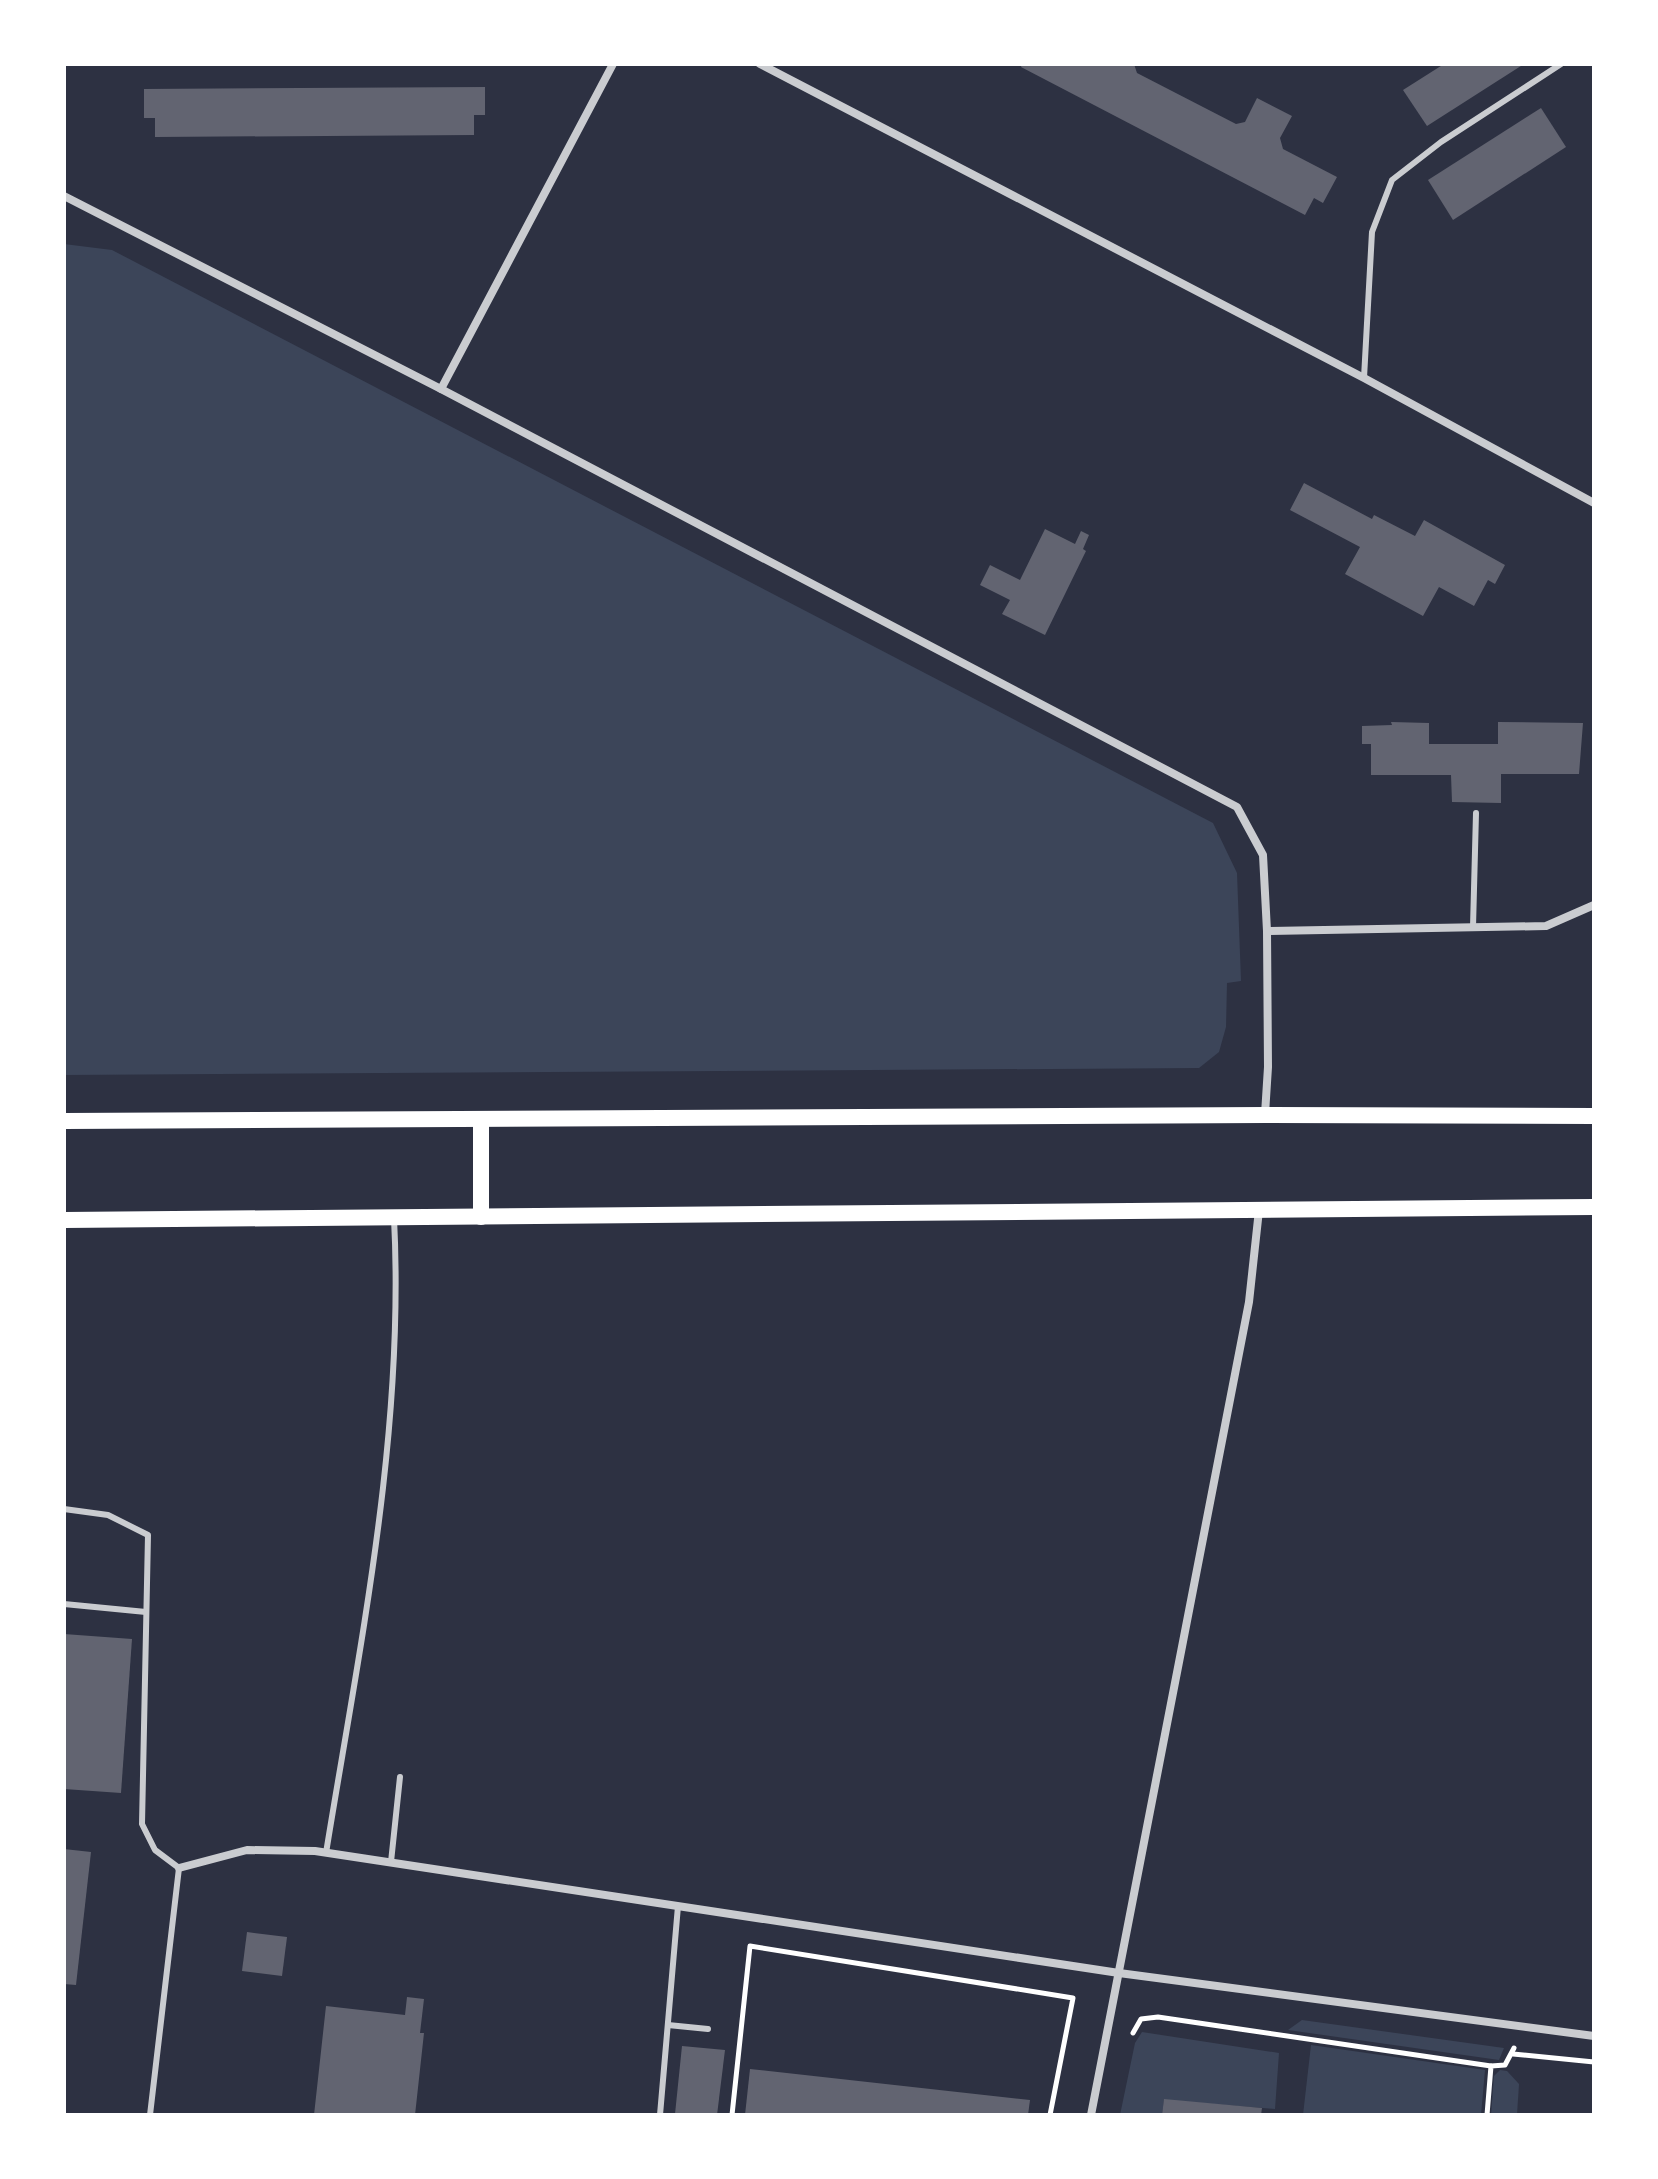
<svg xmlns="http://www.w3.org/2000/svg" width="1658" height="2179" font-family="Roboto,sans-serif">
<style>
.green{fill:#3c4559}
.building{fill:#626471}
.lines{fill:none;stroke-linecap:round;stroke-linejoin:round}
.path{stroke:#fff;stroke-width:5}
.service{stroke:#caccd0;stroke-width:6}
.minor{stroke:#caccd0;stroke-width:8}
.secondary{stroke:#fff;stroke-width:16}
</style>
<rect width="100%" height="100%" fill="#2d3142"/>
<g class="green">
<path d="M 64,244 L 112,250 L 1213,823 L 1237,873 L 1241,981 L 1227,983 L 1226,1027 L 1219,1052 L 1199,1068 L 64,1075 Z"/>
<path d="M 1302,2020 L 1504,2048 L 1499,2060 L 1288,2030 Z"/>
<path d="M 1142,2032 L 1279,2053 L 1275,2109 L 1164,2100 L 1162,2115 L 1120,2115 L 1135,2043 Z"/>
<path d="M 1311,2045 L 1485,2070 L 1481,2115 L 1303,2115 Z"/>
<path d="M 1500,2070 L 1507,2071 L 1519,2084 L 1517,2115 L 1491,2115 L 1494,2076 Z"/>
</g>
<g class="building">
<path d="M 1022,64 L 1134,64 L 1137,73 L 1236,124 L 1245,122 L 1257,98 L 1292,116 L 1280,138 L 1283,149 L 1337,177 L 1323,203 L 1314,198 L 1305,215 L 1021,67 Z"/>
<path d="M 1444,64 L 1524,64 L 1427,126 L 1403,90 Z"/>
<path d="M 485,87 L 485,115 L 474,115 L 474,135 L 155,137 L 155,118 L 144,118 L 144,89 Z"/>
<path d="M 1541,108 L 1566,147 L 1453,220 L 1428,180 Z"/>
<path d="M 1304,483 L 1372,519 L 1374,515 L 1415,536 L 1424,520 L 1505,565 L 1495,584 L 1488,580 L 1474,606 L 1439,587 L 1423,616 L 1345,574 L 1360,547 L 1290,510 Z"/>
<path d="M 1045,529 L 1075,544 L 1081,531 L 1089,535 L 1083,549 L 1086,551 L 1045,635 L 1002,614 L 1010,600 L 980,585 L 990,565 L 1020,580 Z"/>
<path d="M 1391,722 L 1429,723 L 1429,744 L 1498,744 L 1498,722 L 1583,723 L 1579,774 L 1501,774 L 1501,803 L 1452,802 L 1451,775 L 1371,775 L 1371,744 L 1362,744 L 1362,726 L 1392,725 Z"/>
<path d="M 64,1634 L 132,1639 L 121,1793 L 64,1789 Z"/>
<path d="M 64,1849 L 91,1852 L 76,1985 L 64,1984 Z"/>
<path d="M 247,1932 L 287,1937 L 282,1976 L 242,1971 Z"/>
<path d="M 407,1997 L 424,1999 L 420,2033 L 424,2033 L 415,2115 L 314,2115 L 326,2006 L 405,2015 Z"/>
<path d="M 682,2046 L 725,2050 L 717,2115 L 675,2114 Z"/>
<path d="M 750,2069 L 1030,2100 L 1028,2115 L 745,2115 Z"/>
<path d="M 1164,2099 L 1262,2108 L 1261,2115 L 1162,2115 Z"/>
</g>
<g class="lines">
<g class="path">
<path d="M 1133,2033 L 1141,2019 L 1158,2017 L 1491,2066"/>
<path d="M 1513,2054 L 1594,2062"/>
<path d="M 732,2115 L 750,1946 L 1073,1998 L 1050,2115"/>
<path d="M 1487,2115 L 1491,2066 L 1505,2065 L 1514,2048"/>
</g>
<g class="service">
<path d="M 1364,378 L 1372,232 L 1392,180 L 1441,142 L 1561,64"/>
<path d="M 1473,927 L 1476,813"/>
<path d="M 64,1509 L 108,1515 L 148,1535 L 142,1824 L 155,1850 L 179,1868 L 150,2115"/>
<path d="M 64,1604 L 146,1612"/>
<path d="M 326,1853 C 360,1644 405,1431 394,1218"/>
<path d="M 391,1862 L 400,1777"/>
<path d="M 668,2025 L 708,2029"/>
<path d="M 660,2115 L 678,1906"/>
</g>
<g class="minor">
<path d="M 760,64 L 1364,378 L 1594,503"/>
<path d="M 64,196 L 441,389 L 1237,807 L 1263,855 L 1267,931 L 1268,1067 L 1265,1114"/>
<path d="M 441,389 L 613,64"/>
<path d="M 1267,931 L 1546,926 L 1594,905"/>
<path d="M 179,1868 L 247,1850 L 315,1851 L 1119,1973 L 1594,2036"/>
<path d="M 1091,2115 L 1249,1302 L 1259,1210"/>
</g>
<g class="secondary">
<path d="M 481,1119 L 481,1217"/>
<path d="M 64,1121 L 1265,1115 L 1594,1116"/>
<path d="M 64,1220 L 1594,1207"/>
</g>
</g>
<rect width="1658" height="2179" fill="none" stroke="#ffffff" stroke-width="132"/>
</svg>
